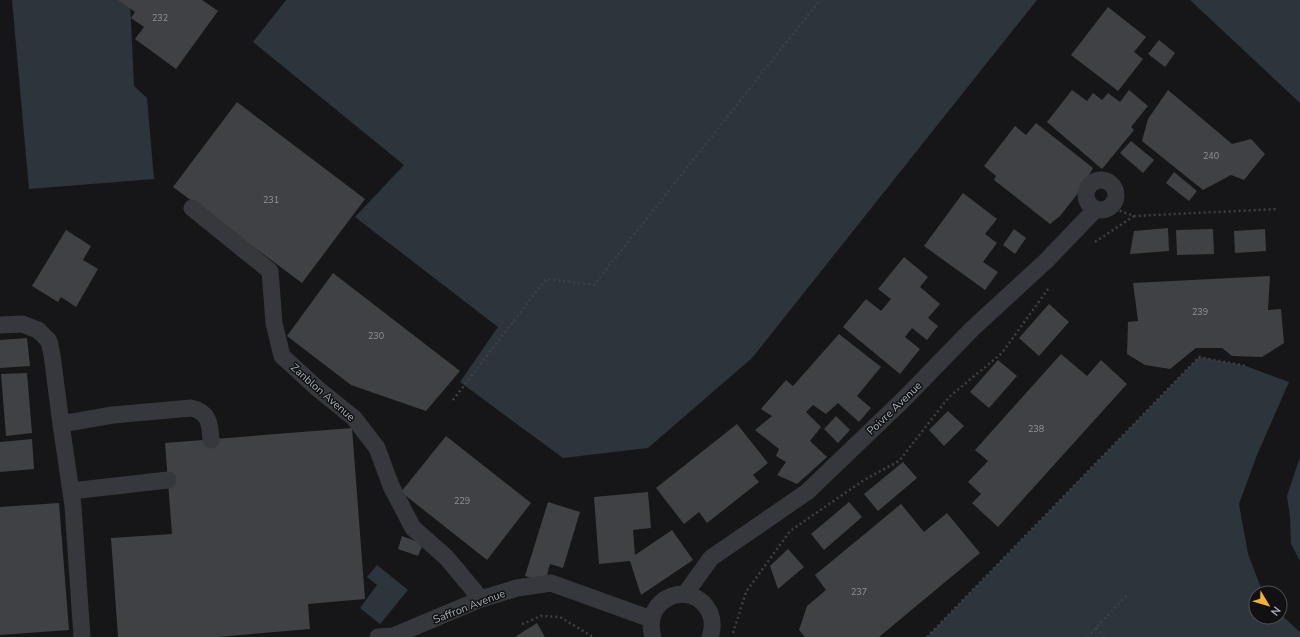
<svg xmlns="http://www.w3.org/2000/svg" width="1300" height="637" font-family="'Nunito Sans',sans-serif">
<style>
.water{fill:#2c353c}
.building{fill:#404145}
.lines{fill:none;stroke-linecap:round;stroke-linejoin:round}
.path{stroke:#3d3f44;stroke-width:2.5;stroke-dasharray:2 3;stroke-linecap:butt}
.minor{stroke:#37383d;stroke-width:17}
.labels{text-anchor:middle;stroke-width:3;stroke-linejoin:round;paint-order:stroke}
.number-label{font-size:9px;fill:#8e929b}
.street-label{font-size:11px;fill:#a8adb8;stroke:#111113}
</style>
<rect width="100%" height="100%" fill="#161618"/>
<g class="water">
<path d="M 12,0 L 130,0 L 134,86 L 147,98 L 154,179 L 29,189 Z"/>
<path d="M 286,0 L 1037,0 L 752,358 L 648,448 L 563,458 L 460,382 L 498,327 L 355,217 L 404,165 L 253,42 Z"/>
<path d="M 1190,0 L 1300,0 L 1300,103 Z"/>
<path d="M 1199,357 L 1246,366 L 1289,382 L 1257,455 L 1239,504 L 1248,554 L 1263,593 L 1256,593 L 1256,617 L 1280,617 L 1280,614 L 1300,632 L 1300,637 L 927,637 Z"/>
<path d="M 1300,457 L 1300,561 L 1291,544 L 1290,517 L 1287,496 Z"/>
<path d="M 377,565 L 408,590 L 380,624 L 360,608 L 377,585 L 367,577 Z"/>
</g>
<g class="building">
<path d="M 118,0 L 202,0 L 218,11 L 176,69 L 135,39 L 144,27 L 131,18 L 135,12 Z"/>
<path d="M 1108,7 L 1146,37 L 1134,52 L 1143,59 L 1118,91 L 1071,55 Z"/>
<path d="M 1159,40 L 1175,53 L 1165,67 L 1148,54 Z"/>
<path d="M 1072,90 L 1087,101 L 1093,93 L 1102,100 L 1108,93 L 1120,102 L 1129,90 L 1148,106 L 1131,127 L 1134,130 L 1102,169 L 1047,122 Z"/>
<path d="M 1168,90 L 1232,144 L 1251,139 L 1265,154 L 1244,180 L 1231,175 L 1203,190 L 1142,141 L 1148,119 Z"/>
<path d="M 237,102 L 365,199 L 302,283 L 173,187 Z"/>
<path d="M 1036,123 L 1093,168 L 1079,192 L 1060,216 L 1050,224 L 994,180 L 996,176 L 984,166 L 1015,126 L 1026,135 Z"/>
<path d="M 1131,141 L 1154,160 L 1143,173 L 1120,153 Z"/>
<path d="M 1174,172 L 1197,191 L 1189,201 L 1166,183 Z"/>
<path d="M 963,193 L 997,219 L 985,234 L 997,243 L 983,262 L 998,272 L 985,290 L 924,246 Z"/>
<path d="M 1168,228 L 1169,251 L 1130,254 L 1134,231 Z"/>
<path d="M 1014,229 L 1026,238 L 1015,254 L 1003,245 Z"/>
<path d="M 1213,229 L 1214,254 L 1177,255 L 1176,230 Z"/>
<path d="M 1265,229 L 1266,251 L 1235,253 L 1234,231 Z"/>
<path d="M 66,230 L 91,246 L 83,260 L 98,269 L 76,307 L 61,297 L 58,302 L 32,286 Z"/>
<path d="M 904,257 L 928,277 L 920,287 L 940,304 L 928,318 L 938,326 L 927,340 L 912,328 L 905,337 L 920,349 L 900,374 L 843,327 L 866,299 L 881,311 L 891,299 L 878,289 Z"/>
<path d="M 333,273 L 460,371 L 426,411 L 351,385 L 287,336 Z"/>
<path d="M 1270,276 L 1268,310 L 1281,309 L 1284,343 L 1262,357 L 1232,356 L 1222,348 L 1196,348 L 1170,369 L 1145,365 L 1127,354 L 1128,322 L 1138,321 L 1133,283 Z"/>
<path d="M 1049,304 L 1069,322 L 1039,356 L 1019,338 Z"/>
<path d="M 839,334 L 881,367 L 857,396 L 871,408 L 859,422 L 838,403 L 826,414 L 813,405 L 806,412 L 821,427 L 810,441 L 827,457 L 797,484 L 777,475 L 786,462 L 776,456 L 779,449 L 755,430 L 772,416 L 761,409 L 786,380 L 793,386 Z"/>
<path d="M 27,338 L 30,366 L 0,368 L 0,340 Z"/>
<path d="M 1061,354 L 1087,376 L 1101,360 L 1127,384 L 998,527 L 972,503 L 981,494 L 968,482 L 988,461 L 975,450 Z"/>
<path d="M 998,360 L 1017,376 L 989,408 L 970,392 Z"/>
<path d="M 27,373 L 32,433 L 6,436 L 1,374 Z"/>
<path d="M 948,411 L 964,426 L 944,446 L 929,430 Z"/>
<path d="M 836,416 L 850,430 L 838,443 L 824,429 Z"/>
<path d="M 737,424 L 768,463 L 753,475 L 759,482 L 707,523 L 699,512 L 684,524 L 656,488 Z"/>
<path d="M 352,428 L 365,599 L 308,604 L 310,629 L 217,637 L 118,637 L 111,538 L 172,534 L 165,443 Z"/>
<path d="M 446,436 L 531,503 L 487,560 L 401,492 Z"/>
<path d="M 32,439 L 34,469 L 0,472 L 0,442 Z"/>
<path d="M 903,462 L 917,478 L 878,511 L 864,494 Z"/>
<path d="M 648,492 L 651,528 L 633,530 L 635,555 L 672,530 L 693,560 L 641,595 L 630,561 L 599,564 L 594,497 Z"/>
<path d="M 548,502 L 580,512 L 563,568 L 550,564 L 545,582 L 525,576 Z"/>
<path d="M 849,502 L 862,517 L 824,550 L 811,534 Z"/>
<path d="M 59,503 L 69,630 L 0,635 L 0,507 Z"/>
<path d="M 901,504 L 924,532 L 947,513 L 980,553 L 879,637 L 805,637 L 799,630 L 807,606 L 826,590 L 815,575 Z"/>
<path d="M 402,536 L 423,544 L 418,556 L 398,549 Z"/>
<path d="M 788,549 L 804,567 L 778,589 L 770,566 Z"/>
<path d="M 537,623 L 545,637 L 515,637 Z"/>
</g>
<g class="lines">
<g class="path">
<path d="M 1115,209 L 1134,216 L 1278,209"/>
<path d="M 1095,242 L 1134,216"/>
<path d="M 453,400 L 546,279 L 594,285 L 820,0"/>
<path d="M 522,624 L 541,616 L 560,617 L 593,637"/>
<path d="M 1096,628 L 1105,637"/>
<path d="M 733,633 L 746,592 L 790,531 L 864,480 L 899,461 L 949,397 L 1002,353 L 1048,289"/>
<path d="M 927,637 L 1199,357 L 1246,366"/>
<path d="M 1087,637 L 1128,594"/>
</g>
<g class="minor">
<circle cx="1101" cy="195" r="15"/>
<path d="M 192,208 L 270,271 L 274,323 L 282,356 L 318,389 L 354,418 L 377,448 L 391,486 L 413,528 L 446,557 L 481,599"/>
<path d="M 0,325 L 22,324 L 38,330 L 49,341 L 52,355 L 61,424 L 73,506 L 82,637"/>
<path d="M 61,424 L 113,415 L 191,408 C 209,412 210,423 211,440"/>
<path d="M 71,491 L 168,480"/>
<path d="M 685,594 L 711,558 L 807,492 L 904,399 L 972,329 L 1046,261 L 1095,210"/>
<path d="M 378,637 L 393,636 L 481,599 L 517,588 L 551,583 L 651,619"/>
<path d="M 653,637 C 641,597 693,577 710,613 C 713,621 713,629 710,637"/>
</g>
</g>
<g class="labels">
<g class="number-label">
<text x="160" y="21">232</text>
<text x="1211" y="159">240</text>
<text x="271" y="203">231</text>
<text x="1200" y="315">239</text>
<text x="376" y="339">230</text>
<text x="1036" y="432">238</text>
<text x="462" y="504">229</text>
<text x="859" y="595">237</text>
</g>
<g class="street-label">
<text transform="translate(323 392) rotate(41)" y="4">Zanblon Avenue</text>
<text transform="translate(894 408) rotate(-44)" y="4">Poivre Avenue</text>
<text transform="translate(469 606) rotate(-21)" y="4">Saffron Avenue</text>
</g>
</g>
<g transform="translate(1268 605) rotate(128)"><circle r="19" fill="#111113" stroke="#4d4f55"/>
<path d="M0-3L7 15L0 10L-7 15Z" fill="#f2b134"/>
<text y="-6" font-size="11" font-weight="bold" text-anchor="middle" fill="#a8adb8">N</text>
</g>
</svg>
